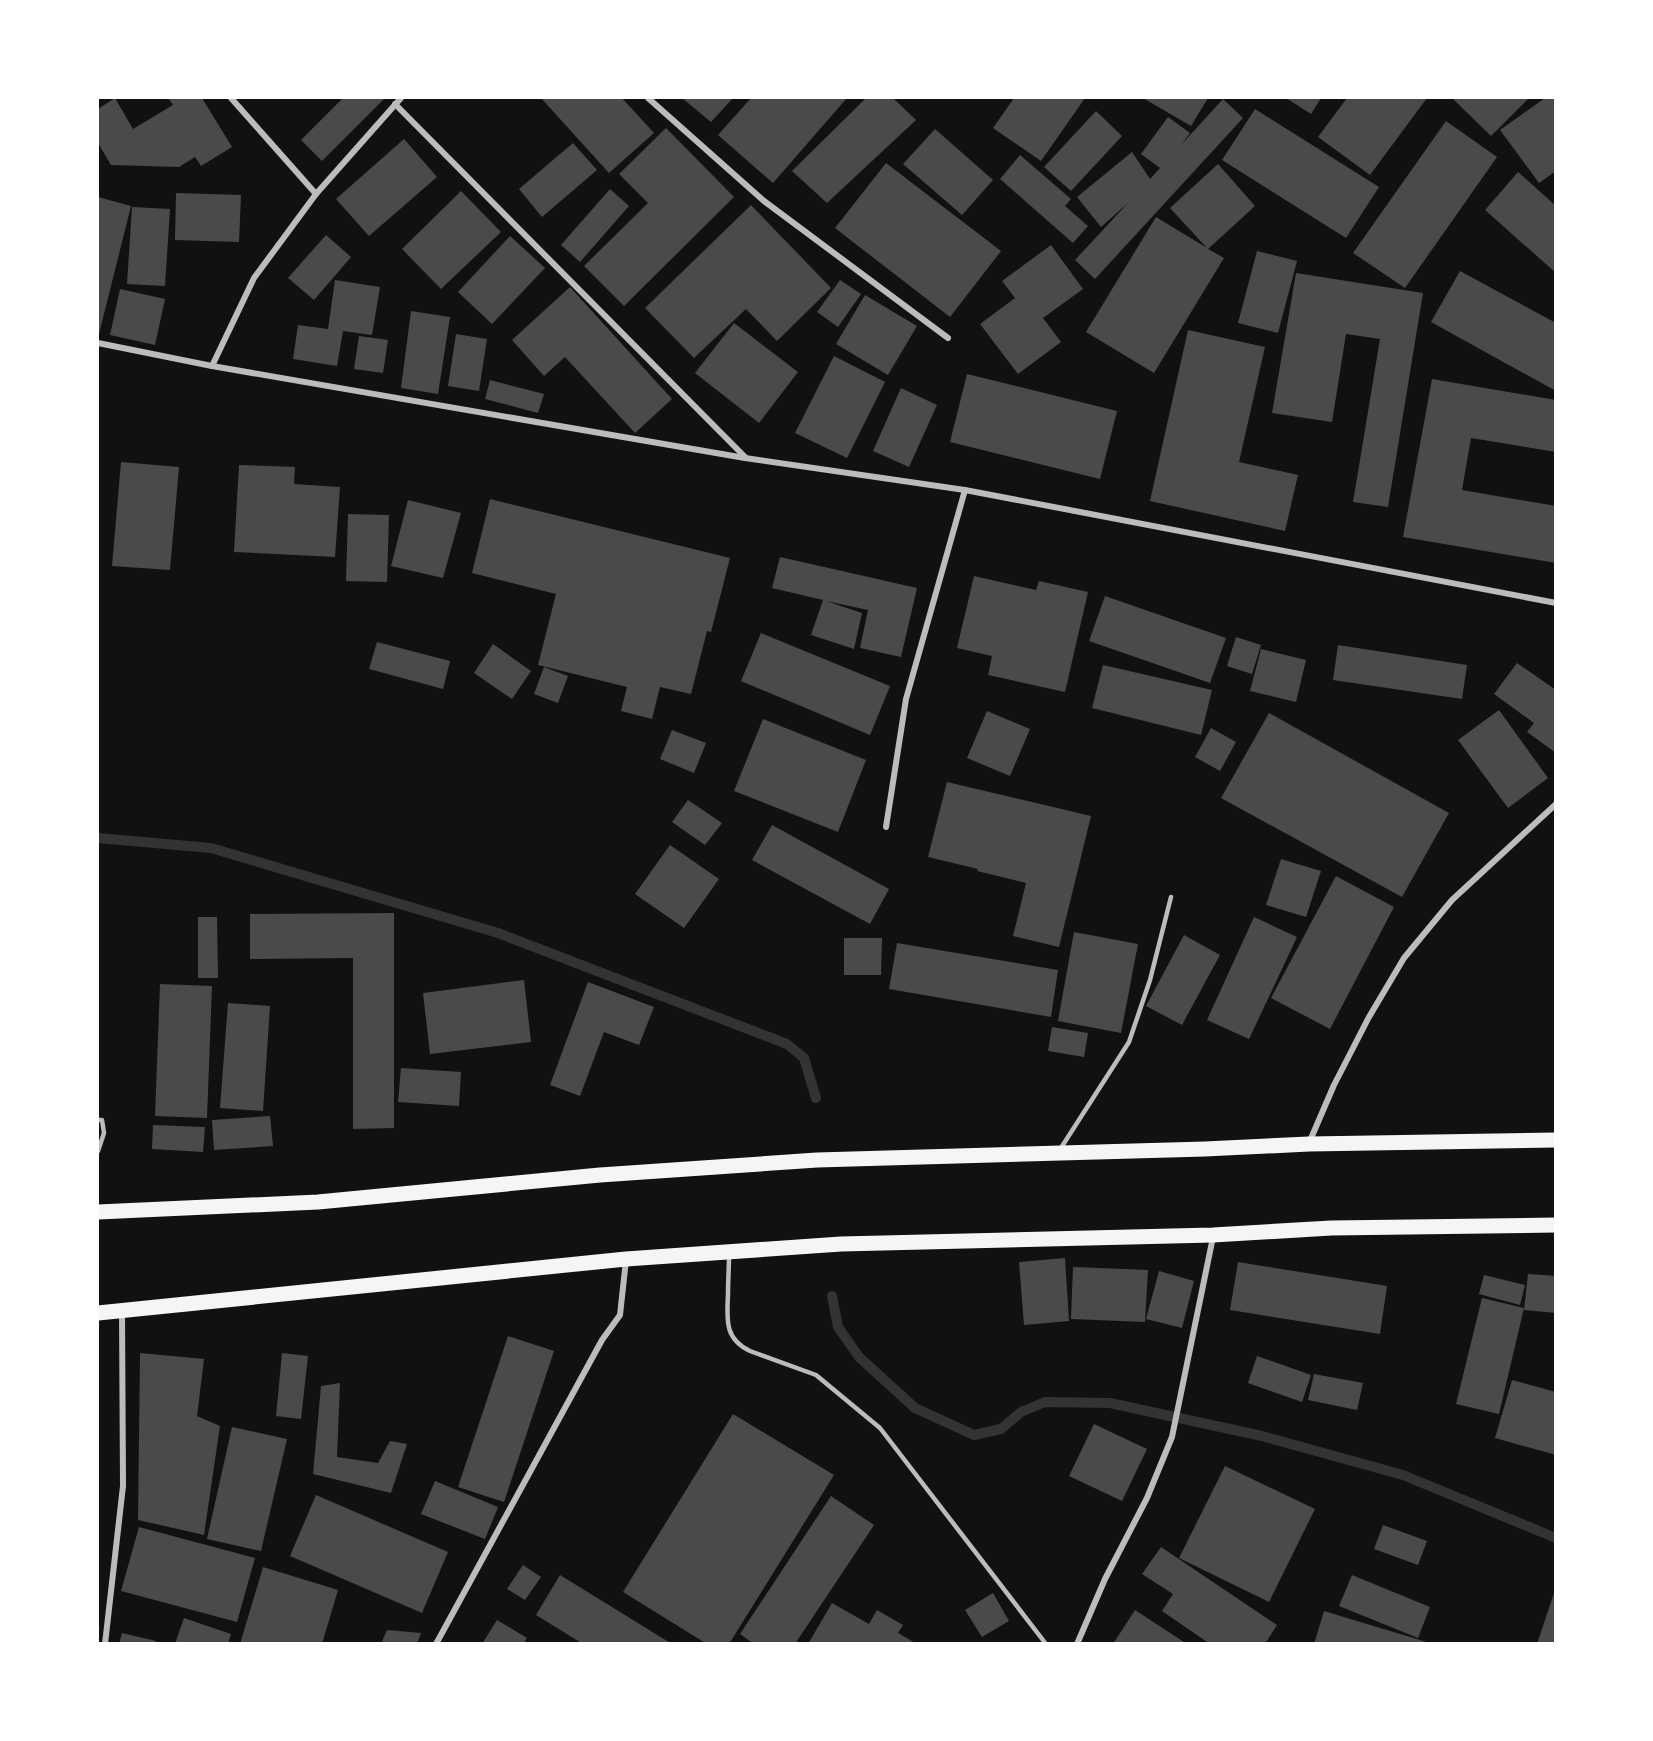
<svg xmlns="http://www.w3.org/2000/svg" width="1653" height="1741" font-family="Montserrat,sans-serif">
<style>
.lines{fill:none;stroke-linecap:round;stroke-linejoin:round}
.stream{stroke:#333;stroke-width:10}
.building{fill:#4a4a4a}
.service{stroke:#bcbcbc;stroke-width:4.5}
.minor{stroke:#bcbcbc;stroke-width:6}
.primary{stroke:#f5f5f5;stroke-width:15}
</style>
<rect width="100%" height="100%" fill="#111"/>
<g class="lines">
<g class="stream">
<path d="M 98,838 L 211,848 L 498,933 L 787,1044 L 804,1058 L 816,1098"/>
<path d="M 832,1296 L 838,1327 L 859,1357 L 915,1408 L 974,1435 L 1001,1429 L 1021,1412 L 1045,1402 L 1110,1403 L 1262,1436 L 1403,1475 L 1556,1538"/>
</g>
</g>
<g class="building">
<path d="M 115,98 L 133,129 L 173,105 L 168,98 L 202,98 L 232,147 L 201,166 L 195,157 L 179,167 L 111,165 L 98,143 L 98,109 Z"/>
<path d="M 343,98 L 385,98 L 322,161 L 301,140 Z"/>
<path d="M 541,98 L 622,98 L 654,133 L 609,173 Z"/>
<path d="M 682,98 L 733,98 L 711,122 Z"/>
<path d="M 751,98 L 847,98 L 773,183 L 718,135 Z"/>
<path d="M 866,98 L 893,98 L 916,120 L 827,203 L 792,171 Z"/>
<path d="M 1014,98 L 1085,98 L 1041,161 L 993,128 Z"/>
<path d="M 1143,98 L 1208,98 L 1191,126 Z"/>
<path d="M 1286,98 L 1321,98 L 1311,114 Z"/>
<path d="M 1347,98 L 1427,98 L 1370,175 L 1318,137 Z"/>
<path d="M 1452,98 L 1529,98 L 1491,136 Z"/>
<path d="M 1545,98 L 1556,98 L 1556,171 L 1539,183 L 1500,130 Z"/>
<path d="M 1223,99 L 1243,118 L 1095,279 L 1075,260 L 1128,203 L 1101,227 L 1077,197 L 1132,152 L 1150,179 L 1160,168 L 1141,154 L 1168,117 L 1190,133 L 1181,145 Z"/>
<path d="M 1255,109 L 1379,187 L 1346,238 L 1222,160 Z"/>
<path d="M 1096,111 L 1122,136 L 1071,191 L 1044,167 Z"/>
<path d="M 1446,121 L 1497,157 L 1405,288 L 1353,253 Z"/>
<path d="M 666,128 L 734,197 L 624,306 L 584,266 L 648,203 L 619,174 Z"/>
<path d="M 935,129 L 993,180 L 962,215 L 903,164 Z"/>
<path d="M 404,139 L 437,177 L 369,236 L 336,199 Z"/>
<path d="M 573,143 L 597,170 L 542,217 L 519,189 Z"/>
<path d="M 1020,155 L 1071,199 L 1065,206 L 1088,226 L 1073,243 L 1000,179 Z"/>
<path d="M 886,163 L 1001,251 L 950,317 L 835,228 Z"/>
<path d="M 1218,164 L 1255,206 L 1208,249 L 1224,258 L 1154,373 L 1086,332 L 1156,217 L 1207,248 L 1170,208 Z"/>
<path d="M 1518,172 L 1556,206 L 1556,273 L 1485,210 Z"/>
<path d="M 610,189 L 629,206 L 580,262 L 561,245 Z"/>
<path d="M 461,191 L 501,232 L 441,289 L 402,249 Z"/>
<path d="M 176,193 L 241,195 L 239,242 L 175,240 Z"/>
<path d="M 98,197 L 131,206 L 98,338 Z"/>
<path d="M 751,205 L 831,288 L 777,341 L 746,309 L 694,358 L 645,308 Z"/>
<path d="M 132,207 L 170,209 L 165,286 L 127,284 Z"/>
<path d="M 326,235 L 351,257 L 314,300 L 288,278 Z"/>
<path d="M 510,236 L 545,268 L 492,324 L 458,292 Z"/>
<path d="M 1051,245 L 1083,289 L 1043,318 L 1061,342 L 1018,374 L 980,324 L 1015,298 L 1002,281 Z"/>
<path d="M 1257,251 L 1297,261 L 1278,333 L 1238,323 Z"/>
<path d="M 1460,271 L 1556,323 L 1556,391 L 1431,322 Z"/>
<path d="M 1296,273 L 1423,293 L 1388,507 L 1353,502 L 1380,339 L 1346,334 L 1332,422 L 1272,413 Z"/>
<path d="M 335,280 L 380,287 L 372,335 L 343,331 L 337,366 L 293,359 L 298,325 L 328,329 Z"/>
<path d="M 840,280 L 861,294 L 838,327 L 817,312 Z"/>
<path d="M 570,287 L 672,399 L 635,433 L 565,357 L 544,376 L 512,340 Z"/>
<path d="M 120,289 L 165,299 L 155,345 L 110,335 Z"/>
<path d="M 865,295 L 917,326 L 888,375 L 836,344 Z"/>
<path d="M 411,311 L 450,317 L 438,394 L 401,388 Z"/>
<path d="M 734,323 L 798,372 L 759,423 L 695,373 Z"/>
<path d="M 1188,330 L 1265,347 L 1239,462 L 1298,475 L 1285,531 L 1150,501 Z"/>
<path d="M 456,334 L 487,339 L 479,391 L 448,386 Z"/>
<path d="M 359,336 L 388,340 L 383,373 L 354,369 Z"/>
<path d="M 834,356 L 885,382 L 847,458 L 795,433 Z"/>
<path d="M 967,374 L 1117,411 L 1100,479 L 950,442 Z"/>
<path d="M 1432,379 L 1556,400 L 1556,452 L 1471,438 L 1462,490 L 1556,506 L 1556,563 L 1403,537 Z"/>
<path d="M 490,380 L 544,394 L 538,413 L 485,399 Z"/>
<path d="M 901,388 L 937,405 L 909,467 L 873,451 Z"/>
<path d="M 121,462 L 179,467 L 170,570 L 112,566 Z"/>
<path d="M 239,465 L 295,467 L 294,484 L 340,487 L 335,557 L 234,552 Z"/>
<path d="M 490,499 L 730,558 L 711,632 L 707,631 L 691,694 L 660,687 L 652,719 L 621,711 L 627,687 L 538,665 L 556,594 L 472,573 Z"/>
<path d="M 408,500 L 461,513 L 443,578 L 391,566 Z"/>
<path d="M 348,514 L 389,515 L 387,582 L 346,581 Z"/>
<path d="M 780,557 L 917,588 L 901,657 L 860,648 L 868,610 L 826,601 L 862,613 L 854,649 L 811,635 L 823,600 L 772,588 Z"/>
<path d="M 974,576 L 1036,590 L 1039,581 L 1088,592 L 1065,692 L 988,675 L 992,656 L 957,648 Z"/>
<path d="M 1105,596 L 1226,638 L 1210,683 L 1089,641 Z"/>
<path d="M 761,633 L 890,686 L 870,735 L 741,681 Z"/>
<path d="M 1236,637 L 1261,645 L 1252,674 L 1227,666 Z"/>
<path d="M 377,642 L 450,661 L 443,689 L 369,669 Z"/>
<path d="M 493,644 L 531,671 L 512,699 L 474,673 Z"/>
<path d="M 1338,645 L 1467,665 L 1462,699 L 1333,680 Z"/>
<path d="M 1261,649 L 1306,660 L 1296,702 L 1250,691 Z"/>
<path d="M 1517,663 L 1556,690 L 1556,753 L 1527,732 L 1534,723 L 1494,694 Z"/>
<path d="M 1103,665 L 1212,690 L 1201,735 L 1092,708 Z"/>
<path d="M 544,667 L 568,676 L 558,703 L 534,694 Z"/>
<path d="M 1499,710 L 1548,778 L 1508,808 L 1458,740 Z"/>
<path d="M 987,711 L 1030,729 L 1010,776 L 967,758 Z"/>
<path d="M 1269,713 L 1449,813 L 1402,897 L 1221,798 Z"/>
<path d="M 763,719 L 866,760 L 838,832 L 734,791 Z"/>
<path d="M 1211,728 L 1236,742 L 1220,771 L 1195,757 Z"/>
<path d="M 672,730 L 706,743 L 694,773 L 660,759 Z"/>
<path d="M 947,782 L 1091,816 L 1059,947 L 1013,936 L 1026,883 L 977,871 L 978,869 L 928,857 Z"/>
<path d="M 688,800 L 722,823 L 705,845 L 672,822 Z"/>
<path d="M 772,825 L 889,889 L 870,924 L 752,860 Z"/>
<path d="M 670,845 L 719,879 L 684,928 L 635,894 Z"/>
<path d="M 1281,859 L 1321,871 L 1306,917 L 1266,905 Z"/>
<path d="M 1336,876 L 1394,907 L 1330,1029 L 1271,998 Z"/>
<path d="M 394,913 L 394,1128 L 353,1129 L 353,958 L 250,959 L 250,914 Z"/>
<path d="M 198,917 L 217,917 L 218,978 L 198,978 Z"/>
<path d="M 1254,917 L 1297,937 L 1249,1039 L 1207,1020 Z"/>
<path d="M 1074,932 L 1138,944 L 1121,1033 L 1058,1021 Z"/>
<path d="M 1184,935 L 1220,955 L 1182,1025 L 1146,1006 Z"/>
<path d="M 844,938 L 882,938 L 881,975 L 844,975 Z"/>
<path d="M 897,943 L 1058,970 L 1051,1017 L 889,989 Z"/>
<path d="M 524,980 L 531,1042 L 430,1054 L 423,993 Z"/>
<path d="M 588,982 L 654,1007 L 639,1045 L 604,1032 L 580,1096 L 550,1085 Z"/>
<path d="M 160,984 L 212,986 L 207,1118 L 155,1116 Z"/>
<path d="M 228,1003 L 270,1006 L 263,1111 L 220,1108 Z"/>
<path d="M 1052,1027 L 1088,1033 L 1084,1057 L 1048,1051 Z"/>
<path d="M 401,1068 L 461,1072 L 459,1106 L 398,1102 Z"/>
<path d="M 270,1116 L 273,1146 L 214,1150 L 212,1120 Z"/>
<path d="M 153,1125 L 205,1127 L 203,1152 L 152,1149 Z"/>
<path d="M 1065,1258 L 1069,1321 L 1024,1325 L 1019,1262 Z"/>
<path d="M 1238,1262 L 1387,1286 L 1380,1334 L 1230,1310 Z"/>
<path d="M 1073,1267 L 1148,1270 L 1145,1322 L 1071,1319 Z"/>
<path d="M 1159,1271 L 1194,1281 L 1182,1328 L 1146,1319 Z"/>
<path d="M 1528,1274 L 1556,1276 L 1556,1313 L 1524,1310 Z"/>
<path d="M 1484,1275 L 1525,1285 L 1520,1305 L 1479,1294 Z"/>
<path d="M 1482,1298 L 1524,1308 L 1499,1414 L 1456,1404 Z"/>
<path d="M 508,1336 L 554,1351 L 504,1502 L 458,1487 Z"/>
<path d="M 140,1353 L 204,1359 L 197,1416 L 220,1426 L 204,1535 L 138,1520 Z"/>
<path d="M 282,1353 L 308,1356 L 301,1419 L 276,1416 Z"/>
<path d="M 1257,1356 L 1311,1375 L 1302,1402 L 1248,1383 Z"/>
<path d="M 1314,1374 L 1363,1383 L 1357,1410 L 1308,1400 Z"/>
<path d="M 1512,1380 L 1556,1392 L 1556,1455 L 1495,1438 Z"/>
<path d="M 340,1383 L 337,1457 L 378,1463 L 390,1441 L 407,1444 L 391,1493 L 313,1474 L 321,1386 Z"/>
<path d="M 733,1414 L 834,1475 L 729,1644 L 707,1644 L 623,1592 Z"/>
<path d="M 1094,1424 L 1147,1449 L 1122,1501 L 1069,1476 Z"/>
<path d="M 232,1427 L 287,1439 L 261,1551 L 207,1539 Z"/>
<path d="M 1225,1466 L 1315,1509 L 1269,1602 L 1179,1558 Z"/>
<path d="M 435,1481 L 498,1507 L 485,1539 L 421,1514 Z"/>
<path d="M 316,1495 L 448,1552 L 422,1613 L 290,1556 Z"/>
<path d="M 831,1496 L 874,1525 L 795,1644 L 754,1644 L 740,1634 Z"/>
<path d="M 1383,1525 L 1427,1541 L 1418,1565 L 1374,1549 Z"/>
<path d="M 139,1527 L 255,1558 L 237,1622 L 121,1591 Z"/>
<path d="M 1161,1547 L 1277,1625 L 1265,1644 L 1210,1644 L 1162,1611 L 1173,1594 L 1142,1574 Z"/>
<path d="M 523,1565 L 541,1577 L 525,1600 L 507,1589 Z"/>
<path d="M 263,1567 L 338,1590 L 322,1644 L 240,1644 Z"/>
<path d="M 560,1575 L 672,1644 L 583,1644 L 536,1615 Z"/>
<path d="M 1352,1575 L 1430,1607 L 1418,1638 L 1339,1606 Z"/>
<path d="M 1555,1590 L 1556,1644 L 1537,1644 Z"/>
<path d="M 993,1593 L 1009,1621 L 982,1637 L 965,1610 Z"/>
<path d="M 832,1603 L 869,1624 L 877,1610 L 903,1625 L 898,1633 L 917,1644 L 808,1644 Z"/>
<path d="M 1135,1610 L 1187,1644 L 1113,1644 Z"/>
<path d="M 1324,1611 L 1430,1643 L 1430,1644 L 1314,1644 Z"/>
<path d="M 184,1618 L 231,1634 L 228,1644 L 175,1644 Z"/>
<path d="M 497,1620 L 527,1638 L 523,1644 L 482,1644 Z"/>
<path d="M 387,1630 L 421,1633 L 417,1644 L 381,1644 Z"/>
<path d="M 122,1633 L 156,1641 L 155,1644 L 119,1644 Z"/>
</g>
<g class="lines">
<g class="service">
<path d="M 98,1120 L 102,1120 L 104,1133 L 98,1151"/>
<path d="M 1059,1151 L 1129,1042 L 1150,980 L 1171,897"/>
<path d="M 729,1255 C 729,1268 728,1281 728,1294 C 727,1319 724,1339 750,1351 L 816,1375 L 880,1428 L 1046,1644"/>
</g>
<g class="minor">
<path d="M 231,98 L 316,194"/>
<path d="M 648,98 L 764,201 L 948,338"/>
<path d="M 395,104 L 745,457"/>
<path d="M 98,343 L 212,366 L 745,458 L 965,490 L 1556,603"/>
<path d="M 212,366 L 254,278 L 316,194 L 401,98"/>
<path d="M 886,827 L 906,699 L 965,490"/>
<path d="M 1309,1143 L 1334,1085 L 1369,1017 L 1404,958 L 1452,900 L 1556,804"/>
<path d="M 105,1644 L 123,1486 L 122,1312"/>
<path d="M 436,1644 L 602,1340 L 620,1315 L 626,1260"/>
<path d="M 1077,1644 L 1105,1579 L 1147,1498 L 1172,1437 L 1213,1237"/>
</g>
<g class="primary">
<path d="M 98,1212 L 318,1202 L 600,1175 L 817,1160 L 1205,1149 L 1309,1144 L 1556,1140"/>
<path d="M 98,1313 L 626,1259 L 841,1244 L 1213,1235 L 1331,1228 L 1556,1225"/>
</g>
</g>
<rect width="1653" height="1741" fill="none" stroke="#ffffff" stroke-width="198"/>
</svg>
